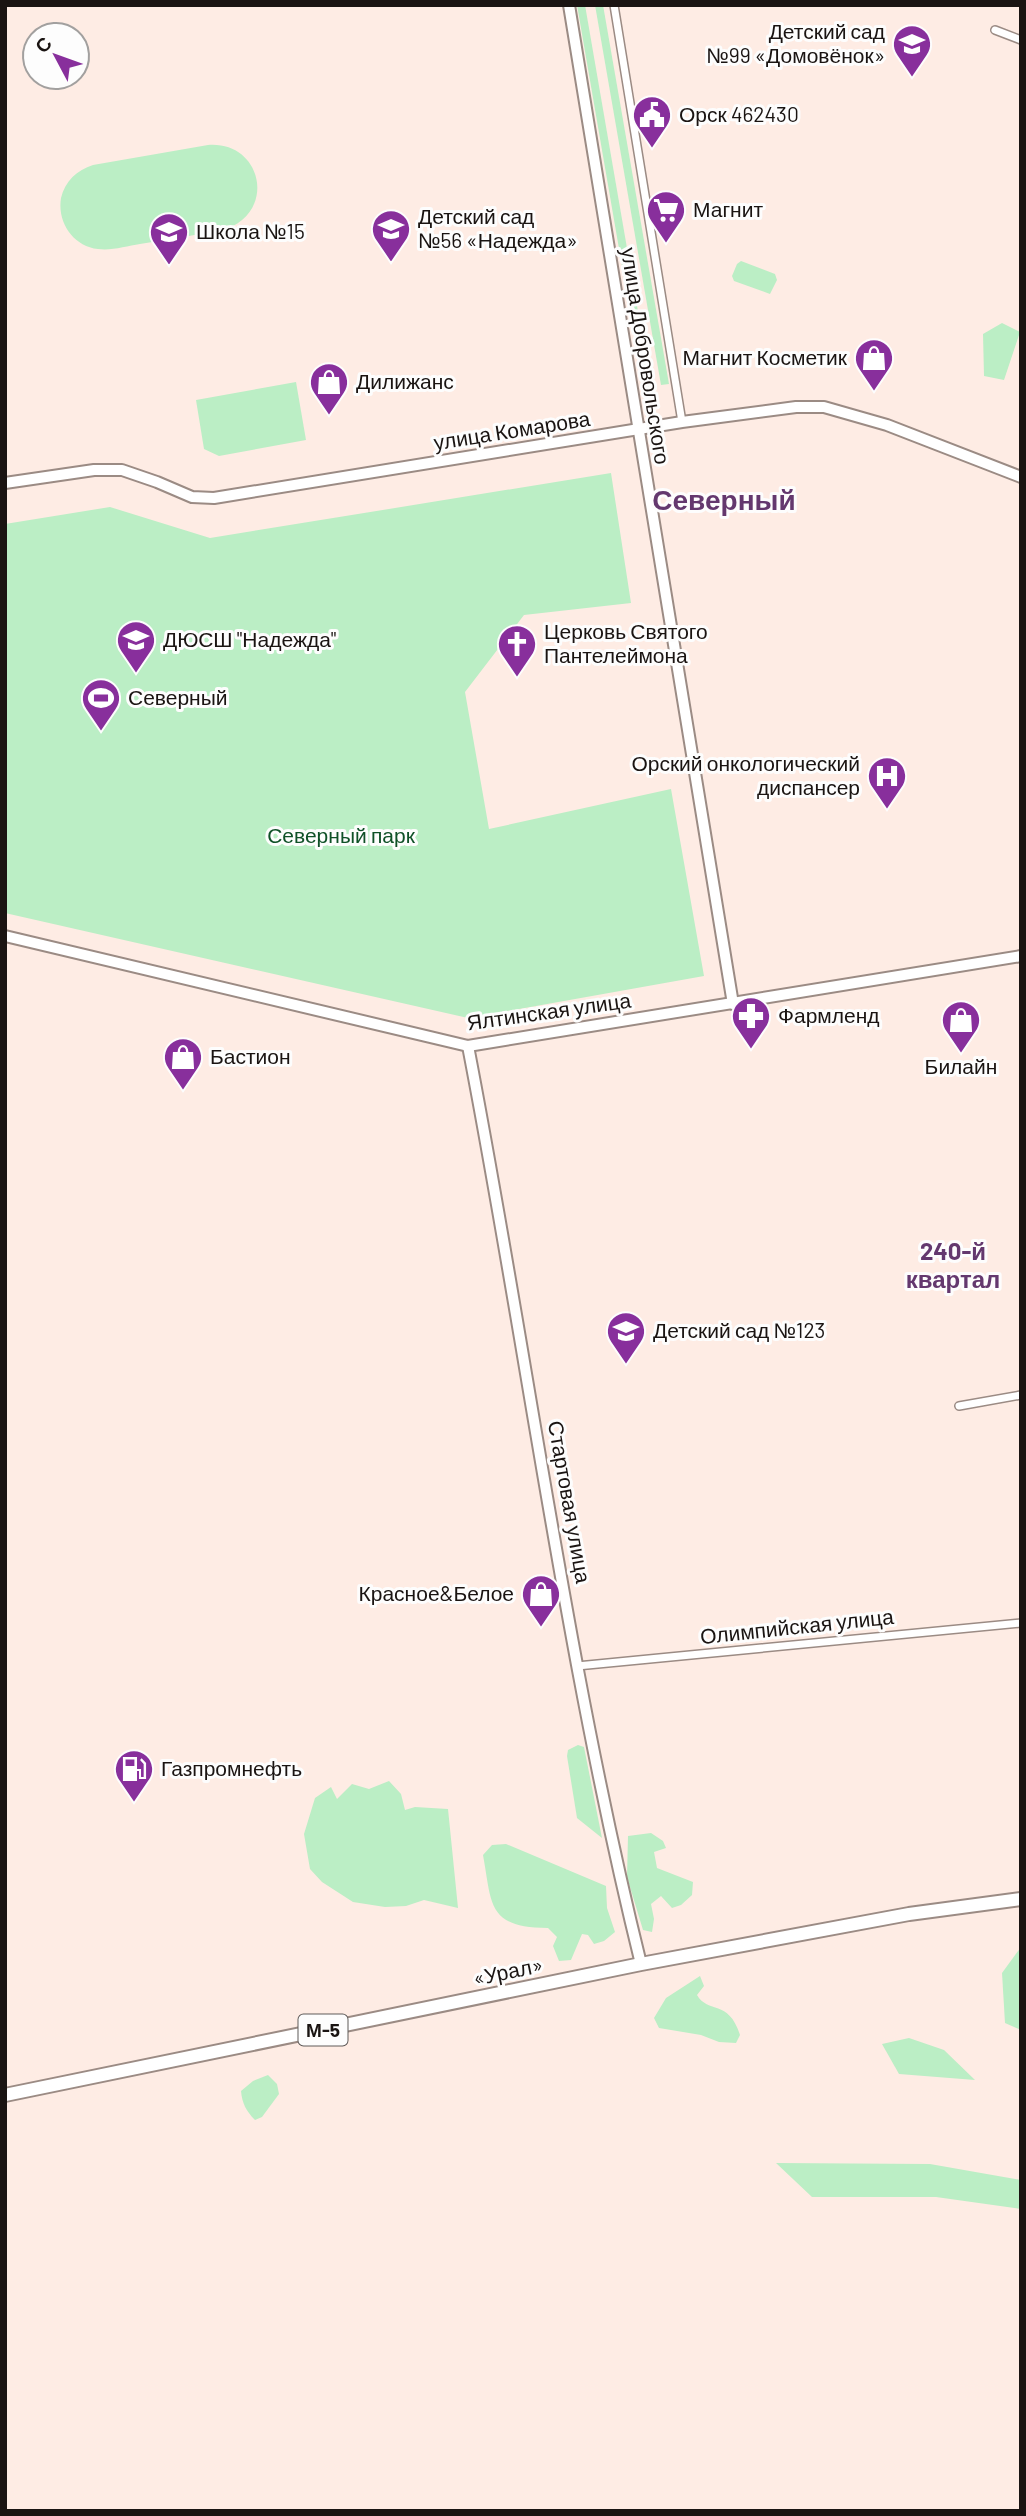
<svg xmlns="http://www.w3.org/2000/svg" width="1026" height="2516" font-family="Barlow,sans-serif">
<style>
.green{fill:#bbeec5}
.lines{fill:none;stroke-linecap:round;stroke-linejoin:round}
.street-casing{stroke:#9b8b84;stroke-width:10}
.secondary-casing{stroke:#9b8b84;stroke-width:14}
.primary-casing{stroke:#9b8b84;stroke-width:16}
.street{stroke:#fff;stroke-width:7}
.secondary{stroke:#fff;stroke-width:10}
.primary{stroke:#fff;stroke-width:12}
.labels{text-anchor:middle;stroke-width:6;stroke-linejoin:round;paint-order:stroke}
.shield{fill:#fdfdfd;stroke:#5e5a58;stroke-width:2}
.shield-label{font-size:19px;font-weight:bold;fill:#1a1412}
.poi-label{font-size:21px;fill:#1a1412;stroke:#fdfdfd;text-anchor:start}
.street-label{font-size:21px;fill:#1a1412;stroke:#fdfdfd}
.park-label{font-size:21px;fill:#0f5127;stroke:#fdfdfd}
.quarter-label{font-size:24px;font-weight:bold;fill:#64386e;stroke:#fdfdfd}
.district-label{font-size:28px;font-weight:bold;fill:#64386e;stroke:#fdfdfd}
</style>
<rect width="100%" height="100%" fill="#feece4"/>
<g class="green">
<path d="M 577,5 L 585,5 L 651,387 L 643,388 Z"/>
<path d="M 595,5 L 603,5 L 669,384 L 661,385 Z"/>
<path d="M 208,145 C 262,141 277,211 226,229 C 197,235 169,239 140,244 C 127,246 111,251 98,249 C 73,246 57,222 61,198 C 65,181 77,170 93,165 Z"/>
<path d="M 741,261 L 775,274 L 777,280 L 770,294 L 734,281 L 732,276 L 737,264 Z"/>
<path d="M 1002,323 L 1020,332 L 1004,380 L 984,376 L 983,334 Z"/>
<path d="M 296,382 L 306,440 L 219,456 L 204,449 L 196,400 Z"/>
<path d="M 611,473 L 631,603 L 524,615 L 465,692 L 489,829 L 671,789 L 704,976 L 468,1018 L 5,913 L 5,524 L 110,507 L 210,538 Z"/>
<path d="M 578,1745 L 584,1747 L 602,1838 L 577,1818 L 567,1756 L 568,1750 Z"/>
<path d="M 389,1781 L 401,1794 L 405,1810 L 415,1807 L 448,1809 L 458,1908 L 424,1900 L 406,1906 L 385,1907 L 353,1902 L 322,1882 L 310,1869 L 304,1834 L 315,1798 L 331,1787 L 337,1799 L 352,1784 L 369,1789 Z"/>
<path d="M 651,1833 L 663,1841 L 666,1848 L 654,1852 L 657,1868 L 693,1882 L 692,1895 L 681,1905 L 672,1908 L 661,1896 L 651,1904 L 654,1919 L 652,1932 L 643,1930 L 627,1877 L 628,1836 Z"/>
<path d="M 506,1844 L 606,1886 L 607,1908 L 615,1932 L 604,1941 L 594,1944 L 588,1935 L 582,1934 L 571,1960 L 559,1961 L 553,1946 L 557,1937 L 548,1928 C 487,1928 492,1904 483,1855 L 492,1845 Z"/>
<path d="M 1021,1947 L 1021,2030 L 1005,2023 L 1002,1973 Z"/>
<path d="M 700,1976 L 704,1986 L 697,1995 C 708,2014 729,1999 740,2035 L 736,2043 L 719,2042 L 701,2035 L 659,2028 L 654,2018 L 666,1998 Z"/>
<path d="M 909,2038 L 944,2050 L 975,2080 L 899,2074 L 882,2044 Z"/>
<path d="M 268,2075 L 277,2084 L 279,2094 L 262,2117 L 255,2120 C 246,2111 242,2103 241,2091 L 253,2081 Z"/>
<path d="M 776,2163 L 930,2164 L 1021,2180 L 1021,2209 L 936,2197 L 812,2197 Z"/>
</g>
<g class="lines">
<g class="street-casing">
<g id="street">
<path d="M 614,5 L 682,422"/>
<path d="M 995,30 L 1021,40"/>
<path d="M 959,1406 L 1021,1395"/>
<path d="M 577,1666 L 1021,1623"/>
</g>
</g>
<g class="secondary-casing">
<g id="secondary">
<path d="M 569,5 L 733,1004"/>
<path d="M 5,483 L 94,470 L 122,470 L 157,482 L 192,497 L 214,498 L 682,422 L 796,407 L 824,407 L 887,425 L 1021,477"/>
<path d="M 5,936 L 468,1046 L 1021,956"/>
<path d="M 468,1046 C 527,1351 566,1661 641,1964"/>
</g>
</g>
<g class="primary-casing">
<path id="primary" d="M 5,2095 L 641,1964 L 909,1914 L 1021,1899"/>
</g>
<use href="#street" class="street"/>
<use href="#secondary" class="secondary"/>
<use href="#primary" class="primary"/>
</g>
<defs>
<g id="school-pin" transform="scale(2.0125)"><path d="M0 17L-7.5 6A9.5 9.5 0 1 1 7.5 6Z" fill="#882f9c" stroke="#fdfdfd"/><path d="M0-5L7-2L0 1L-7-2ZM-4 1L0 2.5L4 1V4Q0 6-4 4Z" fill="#fff"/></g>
<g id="civic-pin" transform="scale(2.0125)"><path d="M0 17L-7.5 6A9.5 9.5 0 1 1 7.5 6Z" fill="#882f9c" stroke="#fdfdfd"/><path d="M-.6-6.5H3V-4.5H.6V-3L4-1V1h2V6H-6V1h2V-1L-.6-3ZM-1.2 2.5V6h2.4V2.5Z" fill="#fff"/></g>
<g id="supermarket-pin" transform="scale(2.0125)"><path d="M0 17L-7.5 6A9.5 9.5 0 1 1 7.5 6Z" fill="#882f9c" stroke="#fdfdfd"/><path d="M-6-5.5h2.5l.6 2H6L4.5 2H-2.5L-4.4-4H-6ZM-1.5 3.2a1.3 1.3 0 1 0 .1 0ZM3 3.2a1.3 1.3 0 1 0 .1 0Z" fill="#fff"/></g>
<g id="shop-pin" transform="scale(2.0125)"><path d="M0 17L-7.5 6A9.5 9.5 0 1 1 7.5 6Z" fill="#882f9c" stroke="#fdfdfd"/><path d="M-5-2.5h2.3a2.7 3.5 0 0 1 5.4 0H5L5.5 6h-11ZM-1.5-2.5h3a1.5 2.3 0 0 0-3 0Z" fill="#fff"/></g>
<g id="church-pin" transform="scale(2.0125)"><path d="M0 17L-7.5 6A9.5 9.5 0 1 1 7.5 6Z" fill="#882f9c" stroke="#fdfdfd"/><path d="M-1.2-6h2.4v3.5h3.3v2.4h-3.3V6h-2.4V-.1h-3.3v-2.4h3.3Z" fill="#fff"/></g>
<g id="stadium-pin" transform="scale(2.0125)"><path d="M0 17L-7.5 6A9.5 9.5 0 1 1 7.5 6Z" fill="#882f9c" stroke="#fdfdfd"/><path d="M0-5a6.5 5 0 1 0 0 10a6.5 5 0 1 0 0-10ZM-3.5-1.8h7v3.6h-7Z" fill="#fff"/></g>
<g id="hospital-pin" transform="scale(2.0125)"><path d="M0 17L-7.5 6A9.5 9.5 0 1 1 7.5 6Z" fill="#882f9c" stroke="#fdfdfd"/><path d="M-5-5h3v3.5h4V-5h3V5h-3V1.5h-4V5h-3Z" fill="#fff"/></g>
<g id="pharmacy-pin" transform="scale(2.0125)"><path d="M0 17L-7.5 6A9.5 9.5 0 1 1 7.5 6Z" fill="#882f9c" stroke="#fdfdfd"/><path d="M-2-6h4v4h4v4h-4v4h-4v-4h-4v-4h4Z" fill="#fff"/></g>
<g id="fuel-pin" transform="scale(2.0125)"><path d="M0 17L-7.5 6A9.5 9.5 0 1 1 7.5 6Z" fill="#882f9c" stroke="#fdfdfd"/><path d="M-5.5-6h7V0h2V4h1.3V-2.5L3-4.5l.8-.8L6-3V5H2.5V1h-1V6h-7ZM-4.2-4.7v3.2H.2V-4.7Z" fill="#fff"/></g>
</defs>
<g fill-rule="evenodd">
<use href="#school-pin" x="912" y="44"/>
<use href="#civic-pin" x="652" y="115"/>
<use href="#supermarket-pin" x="666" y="210"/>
<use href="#school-pin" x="391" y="229"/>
<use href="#school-pin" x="169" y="232"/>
<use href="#shop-pin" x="874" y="358"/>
<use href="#shop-pin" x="329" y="382"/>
<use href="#school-pin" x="136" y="640"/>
<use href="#church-pin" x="517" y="644"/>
<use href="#stadium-pin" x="101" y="698"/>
<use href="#hospital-pin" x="887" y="776"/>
<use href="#pharmacy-pin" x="751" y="1016"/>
<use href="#shop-pin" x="961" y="1020"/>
<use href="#shop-pin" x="183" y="1057"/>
<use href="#school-pin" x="626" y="1331"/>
<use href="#shop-pin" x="541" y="1594"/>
<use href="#fuel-pin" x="134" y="1769"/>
</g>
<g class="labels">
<rect class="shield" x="298.5" y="2014.5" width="49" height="31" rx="5"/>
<g class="shield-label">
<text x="323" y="2037">М-5</text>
</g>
<g class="poi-label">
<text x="885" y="39" text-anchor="end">Детский сад<tspan x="885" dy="24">№99 «Домовёнок»</tspan></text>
<text x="679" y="122">Орск 462430</text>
<text x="693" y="217">Магнит</text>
<text x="418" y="224">Детский сад<tspan x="418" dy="24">№56 «Надежда»</tspan></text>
<text x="196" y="239">Школа №15</text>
<text x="847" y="365" text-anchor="end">Магнит Косметик</text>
<text x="356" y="389">Дилижанс</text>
<text x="544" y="639">Церковь Святого<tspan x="544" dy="24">Пантелеймона</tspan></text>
<text x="163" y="647">ДЮСШ "Надежда"</text>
<text x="128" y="705">Северный</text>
<text x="860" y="771" text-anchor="end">Орский онкологический<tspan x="860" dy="24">диспансер</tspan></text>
<text x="778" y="1023">Фармленд</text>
<text x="210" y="1064">Бастион</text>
<text x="961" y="1074" text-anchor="middle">Билайн</text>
<text x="653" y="1338">Детский сад №123</text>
<text x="514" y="1601" text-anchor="end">Красное&amp;Белое</text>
<text x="161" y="1776">Газпромнефть</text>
</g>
<g class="street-label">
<text transform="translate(645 356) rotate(81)" y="7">улица Добровольского</text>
<text transform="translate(512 431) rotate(-9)" y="7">улица Комарова</text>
<text transform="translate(549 1012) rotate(-8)" y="7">Ялтинская улица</text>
<text transform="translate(569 1502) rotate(80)" y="7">Стартовая улица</text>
<text transform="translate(797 1627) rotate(-6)" y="7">Олимпийская улица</text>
<text transform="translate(508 1972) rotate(-12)" y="7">«Урал»</text>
</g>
<g class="park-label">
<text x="341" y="843">Северный парк</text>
</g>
<g class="quarter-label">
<text x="953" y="1260">240-й<tspan x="953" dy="28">квартал</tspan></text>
</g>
<g class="district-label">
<text x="724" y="510">Северный</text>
</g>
</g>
<rect width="1026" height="2516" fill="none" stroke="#1a1412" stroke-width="14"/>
<g transform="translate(56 56) rotate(311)"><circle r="33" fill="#fdfdfd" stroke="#a2a09f" stroke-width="2"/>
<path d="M0-5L12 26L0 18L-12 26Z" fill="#882f9c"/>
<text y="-10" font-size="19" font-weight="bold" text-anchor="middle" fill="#1a1412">С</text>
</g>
</svg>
